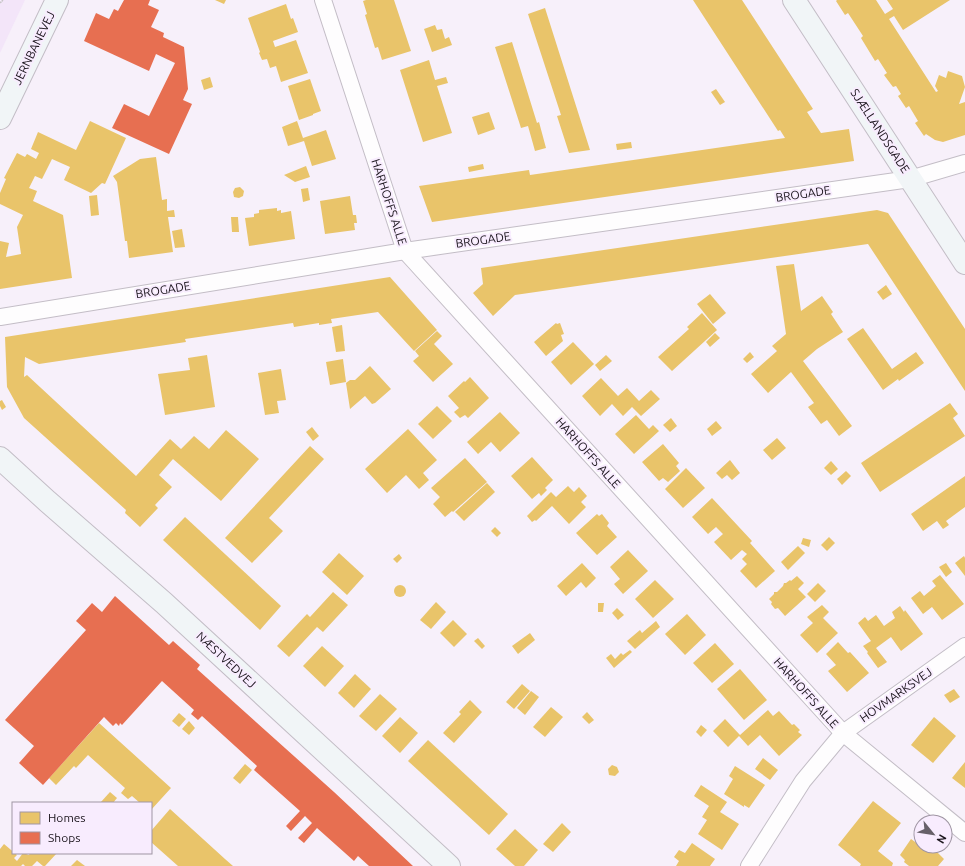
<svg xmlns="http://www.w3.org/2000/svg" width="965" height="866" font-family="Ubuntu,sans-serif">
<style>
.built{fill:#f3e5f9}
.homes{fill:#e9c46a}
.shops{fill:#e76f51}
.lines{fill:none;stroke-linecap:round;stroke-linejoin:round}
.street-casing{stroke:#c3bdc6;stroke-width:18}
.secondary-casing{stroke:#c3bdc6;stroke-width:24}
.street{stroke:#fefdfe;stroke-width:16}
.secondary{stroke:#f1f5f7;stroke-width:22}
.rail-casing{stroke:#c7c5c7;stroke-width:4.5}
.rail{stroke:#f8ecfe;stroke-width:3;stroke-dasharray:9;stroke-linecap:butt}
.labels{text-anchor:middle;stroke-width:4;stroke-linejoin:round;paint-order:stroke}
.street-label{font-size:12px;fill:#19131b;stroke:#f8ecfe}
</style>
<rect width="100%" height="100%" fill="#f7f0fa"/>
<path class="built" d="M 0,0 L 25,0 L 0,53 Z"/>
<g class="homes">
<path d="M 215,0 L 226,0 L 224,4 Z"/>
<path d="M 366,0 L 394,0 L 411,51 L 382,60 L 378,47 L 375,48 L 365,15 L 367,14 L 363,1 Z"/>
<path d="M 693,0 L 742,0 L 813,109 L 807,112 L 821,133 L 849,129 L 854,161 L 432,222 L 419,186 L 529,170 L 530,175 L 785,138 L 780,130 L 778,131 Z"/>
<path d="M 837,0 L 876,0 L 885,14 L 893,9 L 887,0 L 950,0 L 903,30 L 894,16 L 889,19 L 936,92 L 938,91 L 935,86 L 939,75 L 946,78 L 948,71 L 962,76 L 965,87 L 959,104 L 965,102 L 965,135 L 943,142 L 935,140 L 926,134 L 924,136 L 915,123 L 918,121 L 909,106 L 906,108 L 898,96 L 901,94 L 896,86 L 893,87 L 884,75 L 887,73 L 878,59 L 875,61 L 861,38 L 863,36 L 848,13 L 845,15 L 836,1 Z"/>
<path d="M 286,4 L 291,19 L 293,18 L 298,32 L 273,41 L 275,47 L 266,50 L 296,40 L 308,73 L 281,82 L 276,66 L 270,68 L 267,59 L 262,60 L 259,53 L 260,52 L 248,18 Z"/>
<path d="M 545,8 L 590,150 L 569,153 L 557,116 L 561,115 L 528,14 Z"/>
<path d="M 435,25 L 437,30 L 442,29 L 445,39 L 449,37 L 452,45 L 432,52 L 424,29 Z"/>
<path d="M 512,42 L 537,123 L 539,122 L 546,148 L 535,151 L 528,126 L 521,128 L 495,47 Z"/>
<path d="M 429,60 L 435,80 L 446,77 L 448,83 L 437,86 L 452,133 L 423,142 L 400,70 Z"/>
<path d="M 210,77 L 213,87 L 204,90 L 201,80 Z"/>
<path d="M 310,79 L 321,111 L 313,114 L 313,115 L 299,120 L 288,86 Z"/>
<path d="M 716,89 L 725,102 L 720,105 L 711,92 Z"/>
<path d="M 489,112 L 495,129 L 478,135 L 472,117 Z"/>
<path d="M 90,121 L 126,138 L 105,184 L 102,183 L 91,193 L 64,180 L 70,167 L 52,159 L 42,179 L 35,176 L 29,188 L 37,191 L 33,201 L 63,215 L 72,278 L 0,289 L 0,241 L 9,243 L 6,257 L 21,254 L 17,227 L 23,215 L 0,204 L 0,193 L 6,179 L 4,178 L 17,153 L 25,157 L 27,154 L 36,159 L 39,153 L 31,149 L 38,132 L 76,150 Z"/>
<path d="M 297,121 L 303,138 L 326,130 L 336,159 L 312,166 L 304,141 L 288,146 L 282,127 Z"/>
<path d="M 631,142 L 632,148 L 617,150 L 616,144 Z"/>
<path d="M 156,157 L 162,200 L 167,199 L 167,211 L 174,210 L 175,217 L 168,217 L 173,252 L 129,258 L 127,241 L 125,241 L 117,182 L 113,176 L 140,159 Z"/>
<path d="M 483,164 L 484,169 L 469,172 L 468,167 Z"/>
<path d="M 306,166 L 310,177 L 295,182 L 284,175 Z"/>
<path d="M 240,187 L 244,191 L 243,196 L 239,198 L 234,197 L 233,192 L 235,188 Z"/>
<path d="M 308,188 L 310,200 L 303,202 L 301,189 Z"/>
<path d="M 97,195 L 99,215 L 91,216 L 89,196 Z"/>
<path d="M 350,196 L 353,215 L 356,215 L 357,223 L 354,223 L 355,230 L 325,234 L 320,201 Z"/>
<path d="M 277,208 L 277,211 L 281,210 L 281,213 L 291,211 L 295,239 L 249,246 L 245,218 L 254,217 L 254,214 L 259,213 L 259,210 Z"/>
<path d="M 877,210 L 888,213 L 965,329 L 965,391 L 868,244 L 515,295 L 493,316 L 473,293 L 483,284 L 481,268 Z"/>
<path d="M 231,217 L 238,217 L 239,232 L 232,232 Z"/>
<path d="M 182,229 L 185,247 L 175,248 L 172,231 Z"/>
<path d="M 794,264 L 801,311 L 822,296 L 833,312 L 831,314 L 843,332 L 817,349 L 803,361 L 852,426 L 839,436 L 827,420 L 821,424 L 808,407 L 814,403 L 791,372 L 768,393 L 751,374 L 777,351 L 772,346 L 786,334 L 776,266 Z"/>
<path d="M 390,277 L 437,330 L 414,351 L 378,312 L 331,319 L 332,323 L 319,325 L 319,323 L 294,327 L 293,323 L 185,339 L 186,342 L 39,364 L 25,357 L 24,377 L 27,375 L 136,476 L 170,439 L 181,449 L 194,436 L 209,449 L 226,430 L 259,459 L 221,501 L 173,459 L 159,475 L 172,487 L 155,505 L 158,508 L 140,527 L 125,513 L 126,510 L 24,418 L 7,387 L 5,337 Z"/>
<path d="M 886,285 L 892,294 L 883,300 L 877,292 Z"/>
<path d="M 710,294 L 726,313 L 713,324 L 697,304 Z"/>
<path d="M 702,313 L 717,330 L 672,371 L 658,357 L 689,329 L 687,327 Z"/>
<path d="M 556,323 L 557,324 L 560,323 L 564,334 L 561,335 L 563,341 L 546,356 L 534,342 Z"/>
<path d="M 342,325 L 345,351 L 336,352 L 332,327 Z"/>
<path d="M 863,328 L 892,369 L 916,352 L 924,363 L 899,381 L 898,379 L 883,390 L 847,339 Z"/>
<path d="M 437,331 L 442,336 L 434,344 L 453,364 L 433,382 L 413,361 L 419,356 L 415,351 Z"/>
<path d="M 715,333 L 720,338 L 710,347 L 706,342 Z"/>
<path d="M 573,342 L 594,364 L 571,385 L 551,362 Z"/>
<path d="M 750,352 L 754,357 L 747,363 L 743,359 Z"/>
<path d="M 207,355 L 215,407 L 165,415 L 158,374 L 190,370 L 188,358 Z"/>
<path d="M 606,355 L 612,361 L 600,371 L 595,365 Z"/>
<path d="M 343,359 L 346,382 L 330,385 L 326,362 Z"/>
<path d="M 370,366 L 391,389 L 375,403 L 372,404 L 365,396 L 350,409 L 346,383 L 350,380 L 355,380 Z"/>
<path d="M 281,369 L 286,400 L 277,401 L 279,413 L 265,415 L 258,373 Z"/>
<path d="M 470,377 L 489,398 L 468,418 L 465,415 L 460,418 L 454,412 L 459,408 L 448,396 L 464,381 L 465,382 Z"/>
<path d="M 601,378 L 618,396 L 627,388 L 639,401 L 651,390 L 660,399 L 641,416 L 632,407 L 623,416 L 612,404 L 600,416 L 582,396 Z"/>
<path d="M 2,400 L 6,407 L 2,410 L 0,406 L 0,401 Z"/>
<path d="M 950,403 L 958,414 L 953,418 L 965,436 L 880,492 L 861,463 Z"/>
<path d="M 437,406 L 452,421 L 433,439 L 418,424 Z"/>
<path d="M 500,412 L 520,433 L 500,452 L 491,442 L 478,454 L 467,442 Z"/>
<path d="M 636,415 L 649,429 L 653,425 L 659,431 L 634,454 L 615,434 Z"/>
<path d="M 671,418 L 677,426 L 670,432 L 663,425 Z"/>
<path d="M 716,421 L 722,428 L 712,436 L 707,429 Z"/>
<path d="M 312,427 L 319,436 L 313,441 L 306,432 Z"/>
<path d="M 408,429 L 437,460 L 423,473 L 429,480 L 419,489 L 406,475 L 387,493 L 365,469 Z"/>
<path d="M 777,438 L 786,448 L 772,460 L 763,450 Z"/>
<path d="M 663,444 L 679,463 L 676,466 L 680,471 L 668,482 L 663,478 L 659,481 L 642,462 Z"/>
<path d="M 310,446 L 324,459 L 269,518 L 283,531 L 252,563 L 225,538 Z"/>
<path d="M 532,457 L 553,480 L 545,488 L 547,490 L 541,496 L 539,493 L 532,499 L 511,476 Z"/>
<path d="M 465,458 L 487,482 L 453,512 L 452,511 L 445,517 L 433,504 L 440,497 L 431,488 Z"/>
<path d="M 730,460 L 740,473 L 732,480 L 727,475 L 722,479 L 716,473 Z"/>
<path d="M 831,461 L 838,469 L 831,475 L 824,468 Z"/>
<path d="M 686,468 L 705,488 L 683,508 L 665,489 Z"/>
<path d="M 846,471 L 851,476 L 842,485 L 837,479 Z"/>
<path d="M 965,476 L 965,507 L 946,521 L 949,525 L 943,529 L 937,521 L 923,531 L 911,514 Z"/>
<path d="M 487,483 L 495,492 L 464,521 L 455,512 Z"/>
<path d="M 568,486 L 574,492 L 579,487 L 587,496 L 581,502 L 586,507 L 569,524 L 552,506 L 536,521 L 535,520 L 532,522 L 527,516 L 551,492 L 556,497 Z"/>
<path d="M 712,498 L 752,541 L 750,543 L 775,571 L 756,588 L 740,571 L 747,564 L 742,559 L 747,554 L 742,550 L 731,560 L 714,542 L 723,534 L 716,527 L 708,534 L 692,517 Z"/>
<path d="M 597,514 L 599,516 L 602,514 L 609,523 L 607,526 L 617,537 L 597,555 L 576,533 Z"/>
<path d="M 185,517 L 281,606 L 260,630 L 163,540 Z"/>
<path d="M 495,527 L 501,533 L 497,537 L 491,531 Z"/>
<path d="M 829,537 L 835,543 L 827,551 L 821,545 Z"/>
<path d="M 803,538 L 811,540 L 809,547 L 801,544 Z"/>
<path d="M 798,546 L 805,553 L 788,570 L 781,562 Z"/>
<path d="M 628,550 L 648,571 L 623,594 L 614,584 L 620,579 L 610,567 Z"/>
<path d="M 339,553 L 364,576 L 347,595 L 322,572 Z"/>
<path d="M 399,554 L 402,558 L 397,563 L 393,559 Z"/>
<path d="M 964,556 L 965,558 L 965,576 L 955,563 Z"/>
<path d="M 582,563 L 596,578 L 586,588 L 581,582 L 566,596 L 557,586 Z"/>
<path d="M 946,563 L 952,572 L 946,577 L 939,567 Z"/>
<path d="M 940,575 L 964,604 L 942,620 L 932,607 L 923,614 L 911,598 L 920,591 L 924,596 L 936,586 L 932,581 Z"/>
<path d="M 797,576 L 804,583 L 798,589 L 806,597 L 785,616 L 778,608 L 775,609 L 771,604 L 772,602 L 769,599 L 774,594 L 774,592 L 777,592 L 783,586 L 784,583 L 786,583 L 790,580 L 791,581 Z"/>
<path d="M 655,580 L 674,599 L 653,618 L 635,599 Z"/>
<path d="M 818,583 L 826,591 L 815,602 L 807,594 Z"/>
<circle cx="400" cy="591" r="6"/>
<path d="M 333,592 L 348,605 L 323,632 L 317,627 L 289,657 L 277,646 L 307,614 L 310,617 Z"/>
<path d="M 436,602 L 446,612 L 431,629 L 420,620 Z"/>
<path d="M 598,603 L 604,603 L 603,612 L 598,612 Z"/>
<path d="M 822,605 L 829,612 L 823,618 L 838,633 L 817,653 L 800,635 L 813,623 L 807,617 Z"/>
<path d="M 900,606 L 904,612 L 905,610 L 923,634 L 901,651 L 891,637 L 876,648 L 887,662 L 878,668 L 867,653 L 868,652 L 863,646 L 871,641 L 858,623 L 865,617 L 868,621 L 876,615 L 884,626 L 895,618 L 892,612 Z"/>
<path d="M 617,608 L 624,615 L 618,620 L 612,613 Z"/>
<path d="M 687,614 L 706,635 L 685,655 L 665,634 Z"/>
<path d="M 453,620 L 467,634 L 454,647 L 440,633 Z"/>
<path d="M 656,621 L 660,627 L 635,649 L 627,641 L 640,630 L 642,633 Z"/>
<path d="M 530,633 L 535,640 L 518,654 L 512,646 Z"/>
<path d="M 478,638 L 485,646 L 482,649 L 474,641 Z"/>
<path d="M 838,642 L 848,653 L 850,652 L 869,673 L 847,692 L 828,671 L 836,665 L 826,654 Z"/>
<path d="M 715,643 L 734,664 L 712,683 L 693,663 Z"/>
<path d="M 322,646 L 344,666 L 325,687 L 303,666 Z"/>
<path d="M 630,650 L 632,652 L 614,668 L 606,658 L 611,654 L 615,659 L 621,653 L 623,655 Z"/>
<path d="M 740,669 L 767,700 L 744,720 L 717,689 Z"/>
<path d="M 355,674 L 371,689 L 354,708 L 338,693 Z"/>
<path d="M 522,684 L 530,691 L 514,709 L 506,702 Z"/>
<path d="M 954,689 L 960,697 L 950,703 L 944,695 Z"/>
<path d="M 531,691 L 539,697 L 525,715 L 517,708 Z"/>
<path d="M 380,694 L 397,709 L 376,731 L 359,716 Z"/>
<path d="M 470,700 L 482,712 L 454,743 L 443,733 L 461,714 L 459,712 Z"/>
<path d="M 551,707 L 563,717 L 545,737 L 533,727 Z"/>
<path d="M 768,710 L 773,716 L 779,711 L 792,725 L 794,724 L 800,730 L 798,732 L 802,735 L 779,756 L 760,735 L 748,746 L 739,736 L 728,747 L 713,731 L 725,719 L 740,735 Z"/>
<path d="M 587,712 L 594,720 L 589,724 L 582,717 Z"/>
<path d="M 179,713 L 186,719 L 179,727 L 172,721 Z"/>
<path d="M 400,717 L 418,733 L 400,753 L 382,736 Z"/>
<path d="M 934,717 L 956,736 L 933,763 L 911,745 Z"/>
<path d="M 189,721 L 195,728 L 189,735 L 182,729 Z"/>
<path d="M 99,723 L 171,788 L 151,810 L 151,803 L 140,803 L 132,796 L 128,799 L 121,793 L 125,788 L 88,755 L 76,768 L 74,766 L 56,785 L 49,778 Z"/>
<path d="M 701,725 L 707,730 L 701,737 L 696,732 Z"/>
<path d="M 428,740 L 508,814 L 489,835 L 408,761 Z"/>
<path d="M 763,758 L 778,770 L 770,780 L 755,769 Z"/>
<path d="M 965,762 L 965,788 L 952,778 Z"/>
<path d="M 245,764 L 252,770 L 240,784 L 233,778 Z"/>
<path d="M 612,765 L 617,767 L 619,772 L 615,776 L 609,775 L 608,769 Z"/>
<path d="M 735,766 L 765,785 L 749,808 L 744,805 L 744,807 L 724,794 L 733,779 L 729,776 Z"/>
<path d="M 701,785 L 727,802 L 720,812 L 739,824 L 722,850 L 698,834 L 707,820 L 702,817 L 709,806 L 694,796 Z"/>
<path d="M 110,792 L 117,798 L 113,803 L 100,803 Z"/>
<path d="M 873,801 L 901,823 L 878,851 L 893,863 L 892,866 L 860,866 L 861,864 L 838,845 Z"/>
<path d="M 170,809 L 225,859 L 233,866 L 178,866 L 151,842 L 151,831 Z"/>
<path d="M 562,823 L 571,832 L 553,852 L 543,844 Z"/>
<path d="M 515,829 L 538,850 L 524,866 L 515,866 L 496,849 Z"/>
<path d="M 911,839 L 918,844 L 921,841 L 921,846 L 932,846 L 933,848 L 944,859 L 938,866 L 909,866 L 904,862 L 905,860 L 900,855 Z"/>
<path d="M 692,843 L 715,859 L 710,866 L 676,866 L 679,861 L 674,857 L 679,850 L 685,853 Z"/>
<path d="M 4,844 L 17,855 L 14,858 L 17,861 L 23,853 L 29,855 L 30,853 L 57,853 L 45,866 L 43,866 L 37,861 L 32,866 L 25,866 L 23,864 L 21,866 L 0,866 L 0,849 Z"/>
<path d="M 77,860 L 85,866 L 71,866 Z"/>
</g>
<g class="shops">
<path d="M 124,0 L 150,0 L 148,5 L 159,10 L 151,27 L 164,33 L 163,37 L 184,47 L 188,89 L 183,100 L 192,104 L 169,154 L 112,128 L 124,104 L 149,116 L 175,63 L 156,54 L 149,71 L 84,41 L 96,13 L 109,19 L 114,9 L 118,11 Z"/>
<path d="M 115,596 L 169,645 L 173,641 L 200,665 L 197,669 L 334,792 L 413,866 L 369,866 L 358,856 L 354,861 L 317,828 L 304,843 L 298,838 L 312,823 L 305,816 L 291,831 L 286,826 L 300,811 L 254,770 L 257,766 L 202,716 L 198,720 L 191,714 L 194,710 L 162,681 L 122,725 L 120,723 L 119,726 L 116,723 L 113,726 L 104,717 L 43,785 L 19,763 L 34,746 L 5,720 L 86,630 L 76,621 L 92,603 L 102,612 Z"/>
</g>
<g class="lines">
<g class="street-casing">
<g id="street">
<path d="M 323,0 L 405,251 L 843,733 L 965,833"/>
<path d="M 0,317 L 405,251 L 910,179 L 965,163"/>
<path d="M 749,866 L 803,781 L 843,733 L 965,646"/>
</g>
</g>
<g class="secondary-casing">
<g id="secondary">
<path d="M 794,0 L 965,263"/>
<path d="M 0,118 L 57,0"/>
<path d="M 0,458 L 47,501 L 164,603 L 449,866"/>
</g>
</g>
<use href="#street" class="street"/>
<use href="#secondary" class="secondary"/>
<g class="rail-casing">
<path id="rail" d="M 0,1 L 1,0"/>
</g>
<use href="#rail" class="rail"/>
</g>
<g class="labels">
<g class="street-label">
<text transform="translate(34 48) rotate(-64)" y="4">JERNBANEVEJ</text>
<text transform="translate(880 131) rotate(57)" y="4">SJÆLLANDSGADE</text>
<text transform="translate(803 194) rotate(-8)" y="4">BROGADE</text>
<text transform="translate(389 202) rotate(72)" y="4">HARHOFFS ALLE</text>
<text transform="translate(483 240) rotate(-8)" y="4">BROGADE</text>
<text transform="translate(163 290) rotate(-9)" y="4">BROGADE</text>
<text transform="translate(588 453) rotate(48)" y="4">HARHOFFS ALLE</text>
<text transform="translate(226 660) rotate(43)" y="4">NÆSTVEDVEJ</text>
<text transform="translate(806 693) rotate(48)" y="4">HARHOFFS ALLE</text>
<text transform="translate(896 695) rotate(-35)" y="4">HOVMARKSVEJ</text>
</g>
</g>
<rect x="12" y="802" width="140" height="52" fill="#f8ecfe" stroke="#9f95a3"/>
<rect x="20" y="812" width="20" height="12" fill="#e9c46a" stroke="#9f95a3"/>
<text x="48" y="822" font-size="12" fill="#19131b">Homes</text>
<rect x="20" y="832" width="20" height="12" fill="#e76f51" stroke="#9f95a3"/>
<text x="48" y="842" font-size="12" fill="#19131b">Shops</text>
<g transform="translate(933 834) rotate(120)"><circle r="19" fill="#f8ecfe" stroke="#9f95a3"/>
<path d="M0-3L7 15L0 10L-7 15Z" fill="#676069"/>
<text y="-6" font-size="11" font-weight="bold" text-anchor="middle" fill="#19131b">N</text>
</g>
</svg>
